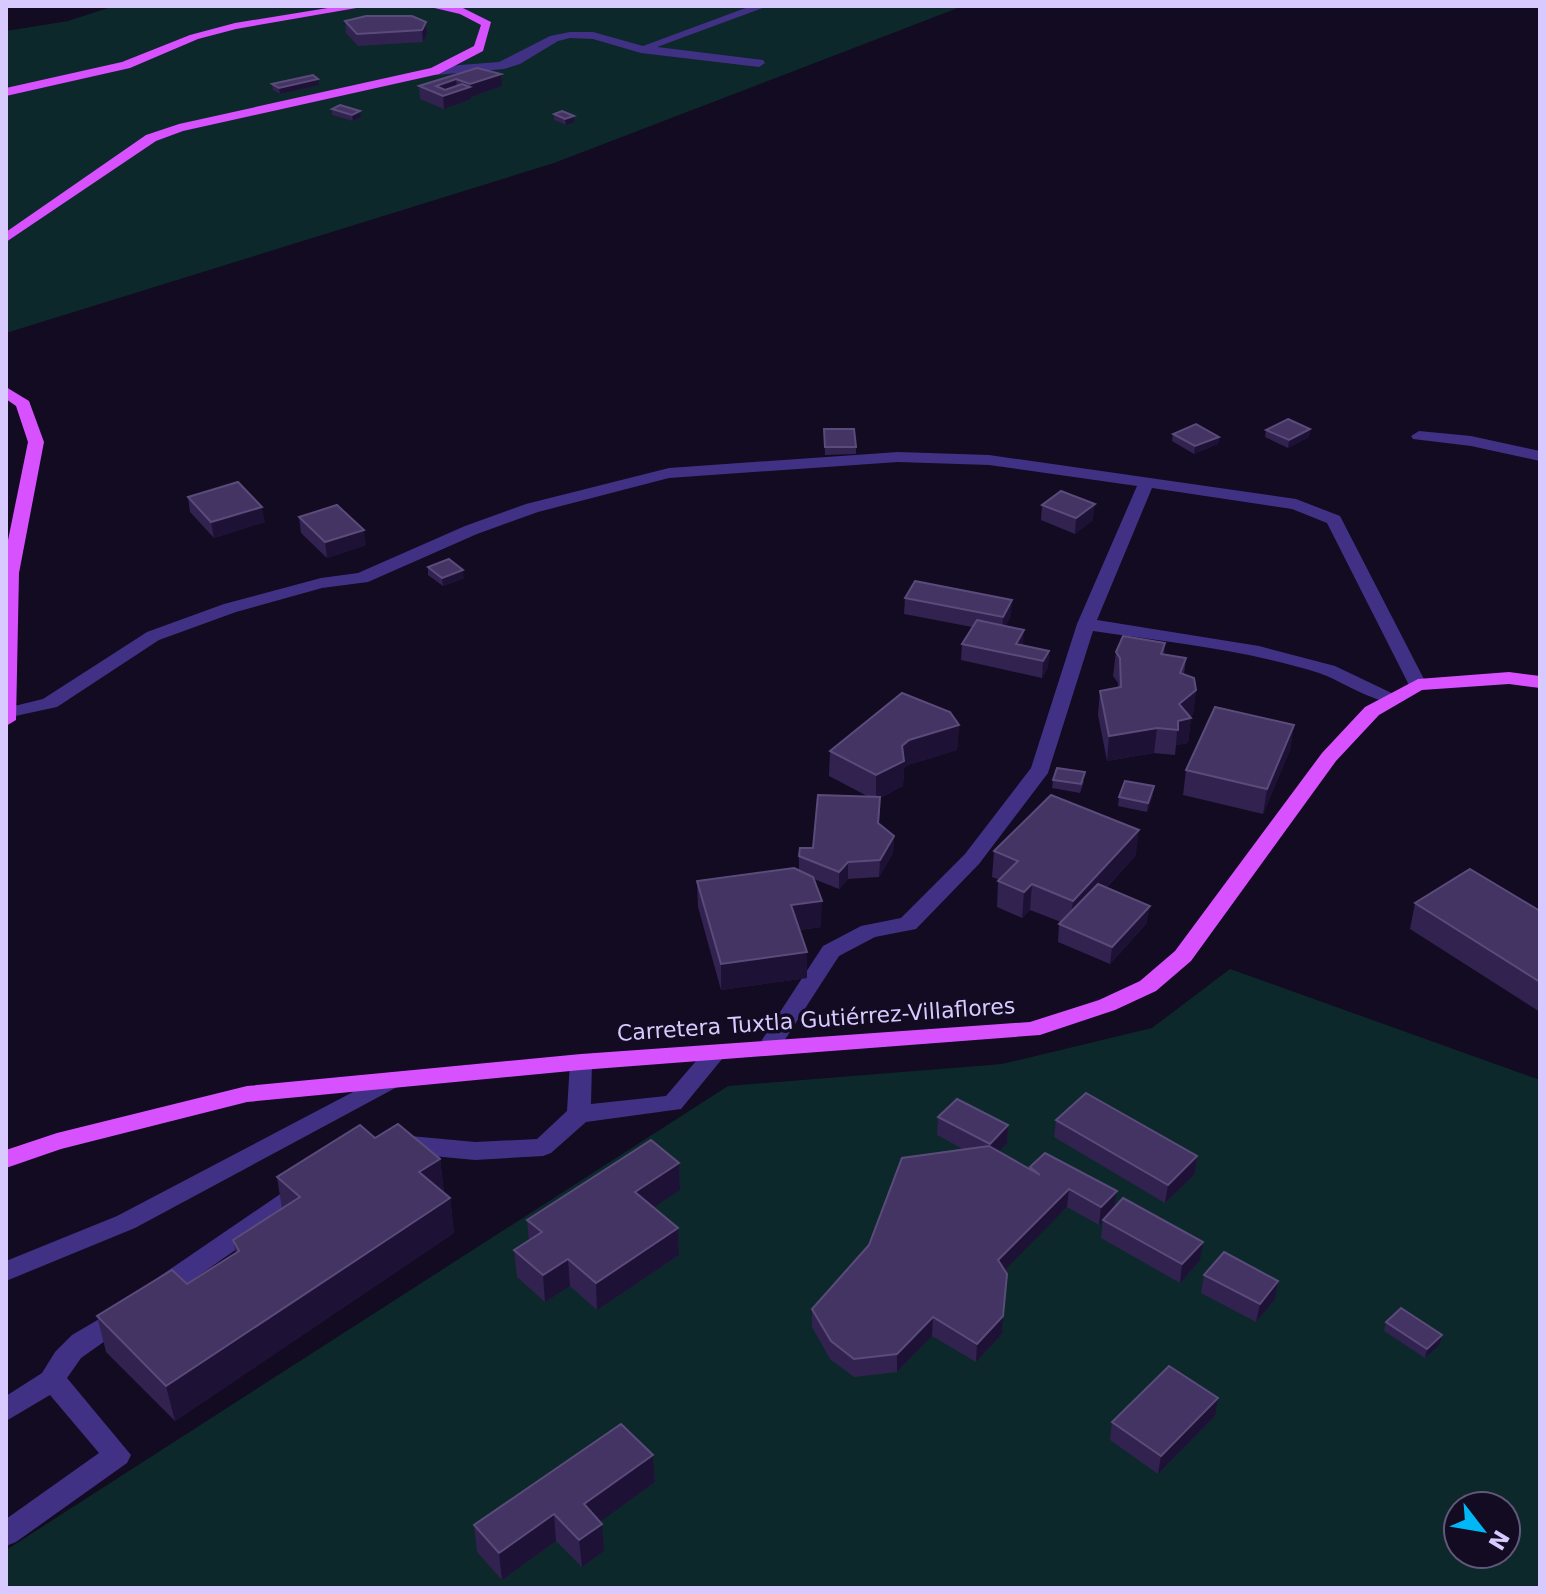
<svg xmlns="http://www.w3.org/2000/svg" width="1546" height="1594" font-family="'DejaVu Sans',sans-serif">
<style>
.green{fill:#0d282b;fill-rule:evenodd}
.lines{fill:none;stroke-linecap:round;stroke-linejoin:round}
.minor{fill:#413184;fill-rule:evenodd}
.major{fill:#d851ff;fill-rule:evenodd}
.wall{fill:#322250}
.shaded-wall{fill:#1d1135}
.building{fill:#433463;stroke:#5b4b7b;stroke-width:2}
.labels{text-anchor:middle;stroke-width:7;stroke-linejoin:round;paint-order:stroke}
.street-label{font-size:22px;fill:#d8caff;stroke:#120b21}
</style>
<rect width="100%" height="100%" fill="#120b21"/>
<g class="green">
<path d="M 114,6 L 963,6 L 554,163 L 6,333 L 6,31 L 68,21 Z"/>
<path d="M 1230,969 L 1540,1080 L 1540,1588 L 6,1588 L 6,1550 L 728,1086 L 1002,1064 L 1152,1028 ZM 1458,1506 L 1506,1506 L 1506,1554 L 1458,1554 Z"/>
</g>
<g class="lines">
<g class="minor">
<path d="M 751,6 L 768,6 L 657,47 L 763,60 L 765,63 L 759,67 L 641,53 L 593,39 L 570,38 L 558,41 L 520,64 L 504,69 L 435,75 L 429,71 L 435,67 L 499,62 L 550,36 L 570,32 L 593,32 L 643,46 Z"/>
<path d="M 1419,431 L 1471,436 L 1540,451 L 1540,461 L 1471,446 L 1413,439 L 1411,436 Z"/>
<path d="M 898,452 L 989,455 L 1296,499 L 1340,516 L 1427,685 L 1418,691 L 1409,685 L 1327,523 L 1292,509 L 1152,488 L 1097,620 L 1259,646 L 1335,666 L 1402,698 L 1400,702 C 1380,707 1340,680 1319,673 C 1246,650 1169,642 1093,631 L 1048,773 L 979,864 L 916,929 L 875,937 L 839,956 L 775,1055 L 759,1055 L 756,1049 L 823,946 L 861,926 L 901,918 L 965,854 L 1031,768 L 1077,624 L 1137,486 L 989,465 L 898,462 L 669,478 L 538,512 L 477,534 L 368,582 L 322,588 L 236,612 L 159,640 L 57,707 L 6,718 L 6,708 L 43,699 L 147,632 L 224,604 L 321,578 L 358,573 L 465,526 L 526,504 L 669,468 Z"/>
<path d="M 716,1045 L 724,1047 L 727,1053 L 681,1109 L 586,1122 L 551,1153 L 543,1156 L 475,1160 L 400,1153 L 392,1150 L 388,1144 L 392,1138 L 400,1135 L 475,1142 L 537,1139 L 567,1111 L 570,1062 L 573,1056 L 589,1056 L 592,1062 L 591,1104 L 666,1096 L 708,1047 Z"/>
<path d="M 391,1072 L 399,1074 L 403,1080 L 399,1086 L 135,1228 L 6,1281 L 6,1261 L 117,1216 Z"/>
<path d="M 304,1181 L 313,1184 L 316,1190 L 313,1196 L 165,1299 L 156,1302 L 147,1299 L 143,1292 L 147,1285 L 295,1184 Z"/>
<path d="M 123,1305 L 132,1308 L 136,1315 L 132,1322 L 81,1358 L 67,1378 L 131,1455 L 127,1463 L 16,1542 L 6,1546 L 6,1519 L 99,1453 L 50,1395 L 6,1421 L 6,1396 L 42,1373 L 55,1352 L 72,1335 Z"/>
</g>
<g class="major">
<path d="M 340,6 L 368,6 L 236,29 L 198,39 L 130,68 L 6,96 L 6,88 L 122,62 L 190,35 L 235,23 Z"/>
<path d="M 426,6 L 463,8 L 491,22 L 483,51 L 439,74 L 183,131 L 156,141 L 6,242 L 6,232 L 146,135 L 179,124 L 431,68 L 474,46 L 481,25 L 460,14 Z"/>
<path d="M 6,387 L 29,401 L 44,442 L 19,573 L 16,720 L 6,726 L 6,550 L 28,442 L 16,406 L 6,399 Z"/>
<path d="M 1509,672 L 1540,676 L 1540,688 L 1509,684 L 1422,690 L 1379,715 L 1336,761 L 1191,961 L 1156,991 L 1115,1010 L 1040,1035 L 581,1070 L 247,1102 L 61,1149 L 6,1168 L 6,1150 L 57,1133 L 247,1086 L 581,1054 L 1030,1022 L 1099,1000 L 1140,981 L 1175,951 L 1322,753 L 1365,707 L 1418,679 Z"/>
</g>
</g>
<g class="wall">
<path d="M 345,21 L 426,22 L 427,34 L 423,42 L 358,46 L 346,33 Z"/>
<path d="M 477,68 L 502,86 L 471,97 L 471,99 L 444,109 L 420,99 L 419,86 Z"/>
<path d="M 272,84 L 319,85 L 280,94 L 273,90 Z"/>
<path d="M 332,109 L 361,117 L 353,121 L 332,115 Z"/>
<path d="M 554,114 L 574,116 L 574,123 L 566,125 L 554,120 Z"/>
<path d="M 824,429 L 856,447 L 856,454 L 825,455 Z"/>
<path d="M 1310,429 L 1309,437 L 1288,448 L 1265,437 L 1266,430 Z"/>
<path d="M 1173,434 L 1219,437 L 1218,444 L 1194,454 L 1172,441 Z"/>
<path d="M 188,497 L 265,522 L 214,538 L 190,512 Z"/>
<path d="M 1042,505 L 1093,520 L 1075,534 L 1041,520 Z"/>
<path d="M 299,517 L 366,545 L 327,558 L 301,533 Z"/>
<path d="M 428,567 L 464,578 L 443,586 L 428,575 Z"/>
<path d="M 905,598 L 1011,616 L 1005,626 L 1023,645 L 1049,651 L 1048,667 L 1042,678 L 961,660 L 962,644 L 972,627 L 904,614 Z"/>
<path d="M 1165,643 L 1164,654 L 1186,658 L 1184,674 L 1196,690 L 1193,714 L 1190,717 L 1191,718 L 1188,743 L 1176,745 L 1175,755 L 1154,753 L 1107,761 L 1098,715 L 1100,691 L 1118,688 L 1118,683 L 1113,676 L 1116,652 Z"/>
<path d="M 959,725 L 957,750 L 908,765 L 904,768 L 903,786 L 880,798 L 879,824 L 894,836 L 893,853 L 879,877 L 848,879 L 839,889 L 814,879 L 821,927 L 800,930 L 807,952 L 807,978 L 721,990 L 698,907 L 697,881 L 799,871 L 799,856 L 813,848 L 869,797 L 829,776 L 830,751 Z"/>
<path d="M 1294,725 L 1290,750 L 1263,814 L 1183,795 L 1186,770 Z"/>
<path d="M 1053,780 L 1084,781 L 1080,793 L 1052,788 Z"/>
<path d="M 1153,795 L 1147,812 L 1118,806 L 1119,797 Z"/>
<path d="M 994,851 L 1136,855 L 1106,888 L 1147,923 L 1110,964 L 1058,942 L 1059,924 L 1061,922 L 1030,910 L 1022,918 L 997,907 L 998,881 L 1000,880 L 992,877 Z"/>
<path d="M 1415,903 L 1540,911 L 1540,1012 L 1410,929 Z"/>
<path d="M 938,1117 L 1008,1125 L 1007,1143 L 998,1152 L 1030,1169 L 1030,1167 L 1115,1208 L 1200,1260 L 1180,1283 L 1101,1238 L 1103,1221 L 1099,1225 L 1067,1207 L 1004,1270 L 1002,1334 L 976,1362 L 932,1336 L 897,1372 L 854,1377 L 830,1359 L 812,1327 L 812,1309 L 965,1150 L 937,1135 Z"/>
<path d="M 1056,1120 L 1197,1156 L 1195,1174 L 1165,1203 L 1054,1137 Z"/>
<path d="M 375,1138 L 440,1159 L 444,1193 L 450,1198 L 454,1233 L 175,1421 L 106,1352 L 97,1316 L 187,1284 L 236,1253 L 233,1240 L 282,1209 L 277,1177 Z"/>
<path d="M 679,1163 L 680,1190 L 653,1207 L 678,1228 L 679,1255 L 597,1310 L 570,1286 L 545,1302 L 517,1277 L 514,1250 L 529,1241 L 527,1220 Z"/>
<path d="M 1204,1275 L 1275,1299 L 1256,1322 L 1201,1293 Z"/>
<path d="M 1386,1322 L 1442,1335 L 1440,1344 L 1425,1358 L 1384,1331 Z"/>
<path d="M 1215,1416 L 1158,1474 L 1110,1440 L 1112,1422 Z"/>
<path d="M 653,1455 L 655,1482 L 600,1521 L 604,1551 L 582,1567 L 556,1541 L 502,1580 L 477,1552 L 474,1525 Z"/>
</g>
<g class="shaded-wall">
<path d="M 426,22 L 427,34 L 423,42 L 422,30 Z"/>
<path d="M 501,74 L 502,86 L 471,97 L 471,99 L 444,109 L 443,96 L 436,86 L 456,79 L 457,91 L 470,87 L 470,84 Z"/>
<path d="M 318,79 L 319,85 L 280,94 L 279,88 Z"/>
<path d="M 360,111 L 361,117 L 353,121 L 352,115 Z"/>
<path d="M 574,116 L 574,123 L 566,125 L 565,119 Z"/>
<path d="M 1310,429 L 1309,437 L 1288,448 L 1289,440 Z"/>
<path d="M 1219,437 L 1218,444 L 1194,454 L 1195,446 Z"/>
<path d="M 1095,504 L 1093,520 L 1075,534 L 1076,518 Z"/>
<path d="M 262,507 L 265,522 L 214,538 L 211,522 Z"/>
<path d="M 364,530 L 366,545 L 327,558 L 325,542 Z"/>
<path d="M 463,570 L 464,578 L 443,586 L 442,578 Z"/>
<path d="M 1012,600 L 1011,616 L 1002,633 L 1003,617 Z"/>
<path d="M 1024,630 L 1023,647 L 1016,644 Z"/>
<path d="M 1049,651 L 1048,667 L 1042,678 L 1043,661 Z"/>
<path d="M 1196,690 L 1193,714 L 1187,719 L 1191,718 L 1188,743 L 1176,745 L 1179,704 Z"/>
<path d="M 959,725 L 957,750 L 908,765 L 904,768 L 903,786 L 876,800 L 876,775 L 902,746 L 909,740 Z"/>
<path d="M 1294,725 L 1290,750 L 1263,814 L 1267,789 Z"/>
<path d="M 1157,728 L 1154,753 L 1107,761 L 1109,736 Z"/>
<path d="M 1154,786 L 1153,795 L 1147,812 L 1148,803 Z"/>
<path d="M 1139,830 L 1136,855 L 1070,926 L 1073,901 Z"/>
<path d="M 894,836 L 893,853 L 879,877 L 880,860 Z"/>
<path d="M 848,862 L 848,879 L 839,889 L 839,872 Z"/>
<path d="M 1032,884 L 1030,910 L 1022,918 L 1024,892 Z"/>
<path d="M 822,901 L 821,927 L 791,931 L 791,905 Z"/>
<path d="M 1150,906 L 1147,923 L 1110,964 L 1112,947 Z"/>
<path d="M 807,952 L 807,978 L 721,990 L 721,964 Z"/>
<path d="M 1008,1125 L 1007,1143 L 989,1162 L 990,1144 Z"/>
<path d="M 1197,1156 L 1195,1174 L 1165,1203 L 1168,1185 Z"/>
<path d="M 440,1159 L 444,1194 L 419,1172 Z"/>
<path d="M 679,1163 L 680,1190 L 636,1219 L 635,1192 Z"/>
<path d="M 1069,1189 L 1067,1207 L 997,1278 L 998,1260 Z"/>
<path d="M 1117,1191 L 1114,1209 L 1099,1225 L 1101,1207 Z"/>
<path d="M 450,1198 L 454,1233 L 175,1421 L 166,1386 Z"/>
<path d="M 678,1228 L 679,1255 L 597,1310 L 596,1283 Z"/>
<path d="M 1203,1242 L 1200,1260 L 1180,1283 L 1182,1264 Z"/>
<path d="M 568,1259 L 570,1286 L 545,1302 L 543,1275 Z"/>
<path d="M 1278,1281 L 1275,1299 L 1256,1322 L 1260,1304 Z"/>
<path d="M 1003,1316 L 1002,1334 L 976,1362 L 977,1344 Z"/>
<path d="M 933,1317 L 932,1336 L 897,1372 L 897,1354 Z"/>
<path d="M 1442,1335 L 1440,1344 L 1425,1358 L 1427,1349 Z"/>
<path d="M 1218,1398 L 1215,1416 L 1158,1474 L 1161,1456 Z"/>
<path d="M 653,1455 L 655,1482 L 586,1532 L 584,1504 Z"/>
<path d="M 554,1514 L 556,1541 L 502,1580 L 499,1553 Z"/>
<path d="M 602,1524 L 604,1551 L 582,1567 L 579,1540 Z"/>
</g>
<g class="building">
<path d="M 366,16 L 412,16 L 426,22 L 422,30 L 357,34 L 345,21 Z"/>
<path d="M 477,68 L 501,74 L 470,84 L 456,79 L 436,86 L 445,90 L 462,84 L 470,87 L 443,96 L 419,86 Z"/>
<path d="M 313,75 L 318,79 L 279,88 L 272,84 Z"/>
<path d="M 340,105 L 360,111 L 352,115 L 332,109 Z"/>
<path d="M 562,111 L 574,116 L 565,119 L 554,114 Z"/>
<path d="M 1288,419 L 1310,429 L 1289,440 L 1266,430 Z"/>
<path d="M 1196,424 L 1219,437 L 1195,446 L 1173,434 Z"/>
<path d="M 824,429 L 854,429 L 856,447 L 825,447 Z"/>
<path d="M 238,482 L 262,507 L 211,522 L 188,497 Z"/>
<path d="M 1061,491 L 1095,504 L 1076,518 L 1042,505 Z"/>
<path d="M 337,505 L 364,530 L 325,542 L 299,517 Z"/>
<path d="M 449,559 L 463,570 L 442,578 L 428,567 Z"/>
<path d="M 915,581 L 1012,600 L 1003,617 L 905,598 Z"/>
<path d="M 977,620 L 1024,630 L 1016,644 L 1049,651 L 1043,661 L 962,644 Z"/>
<path d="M 1123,636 L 1165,643 L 1161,654 L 1186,658 L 1180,673 L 1194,678 L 1196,690 L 1179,704 L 1191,718 L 1178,721 L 1178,730 L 1157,728 L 1109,736 L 1100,691 L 1121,687 L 1120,658 L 1116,652 Z"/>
<path d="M 902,693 L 950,712 L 959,725 L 909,740 L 902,746 L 904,761 L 876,775 L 830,751 Z"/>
<path d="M 1215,707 L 1294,725 L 1267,789 L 1186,770 Z"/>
<path d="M 1057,768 L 1085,772 L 1081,784 L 1053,780 Z"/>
<path d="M 1125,781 L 1154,786 L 1148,803 L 1119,797 Z"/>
<path d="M 818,795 L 880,797 L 878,823 L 894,836 L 880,860 L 848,862 L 839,872 L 799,856 L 800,848 L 813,848 Z"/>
<path d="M 1051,795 L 1139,830 L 1073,901 L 1032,884 L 1024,892 L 998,881 L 1018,861 L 994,851 Z"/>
<path d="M 794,868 L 813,877 L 822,901 L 791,905 L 807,952 L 721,964 L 697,881 Z"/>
<path d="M 1470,869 L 1540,911 L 1540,982 L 1415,903 Z"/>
<path d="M 1098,884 L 1150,906 L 1112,947 L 1059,924 Z"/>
<path d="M 1086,1093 L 1197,1156 L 1168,1185 L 1056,1120 Z"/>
<path d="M 957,1099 L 1008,1125 L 990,1144 L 938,1117 Z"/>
<path d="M 398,1124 L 440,1159 L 419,1172 L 450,1198 L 166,1386 L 97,1316 L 172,1270 L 187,1284 L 239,1251 L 233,1240 L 300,1197 L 277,1177 L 360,1125 L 375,1138 Z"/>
<path d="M 651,1140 L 679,1163 L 635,1192 L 678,1228 L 596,1283 L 568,1259 L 543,1275 L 514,1250 L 542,1232 L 527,1220 Z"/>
<path d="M 989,1146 L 1040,1175 L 1030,1167 L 1045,1153 L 1117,1191 L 1101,1207 L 1069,1189 L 998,1260 L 1007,1274 L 1003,1316 L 977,1344 L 933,1317 L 897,1354 L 854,1359 L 831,1341 L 812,1309 L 869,1245 L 902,1158 Z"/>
<path d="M 1123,1198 L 1203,1242 L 1182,1264 L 1103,1220 Z"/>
<path d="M 1224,1252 L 1278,1281 L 1260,1304 L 1204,1275 Z"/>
<path d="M 1401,1308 L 1442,1335 L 1427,1349 L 1386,1322 Z"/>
<path d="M 1169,1366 L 1218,1398 L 1161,1456 L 1112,1422 Z"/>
<path d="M 621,1424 L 653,1455 L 584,1504 L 602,1524 L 579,1540 L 554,1514 L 499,1553 L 474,1525 Z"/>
</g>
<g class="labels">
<g class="street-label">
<text transform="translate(816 1019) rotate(-4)" y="8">Carretera Tuxtla Gutiérrez-Villaflores</text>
</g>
</g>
<rect width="1546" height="1594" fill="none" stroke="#d8caff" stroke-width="16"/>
<g transform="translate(1482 1530) rotate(121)"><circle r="38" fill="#120b21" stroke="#61577a" stroke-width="2"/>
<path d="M0-6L14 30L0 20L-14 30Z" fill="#00b8f5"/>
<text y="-12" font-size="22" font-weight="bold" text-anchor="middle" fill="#d8caff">N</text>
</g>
</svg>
